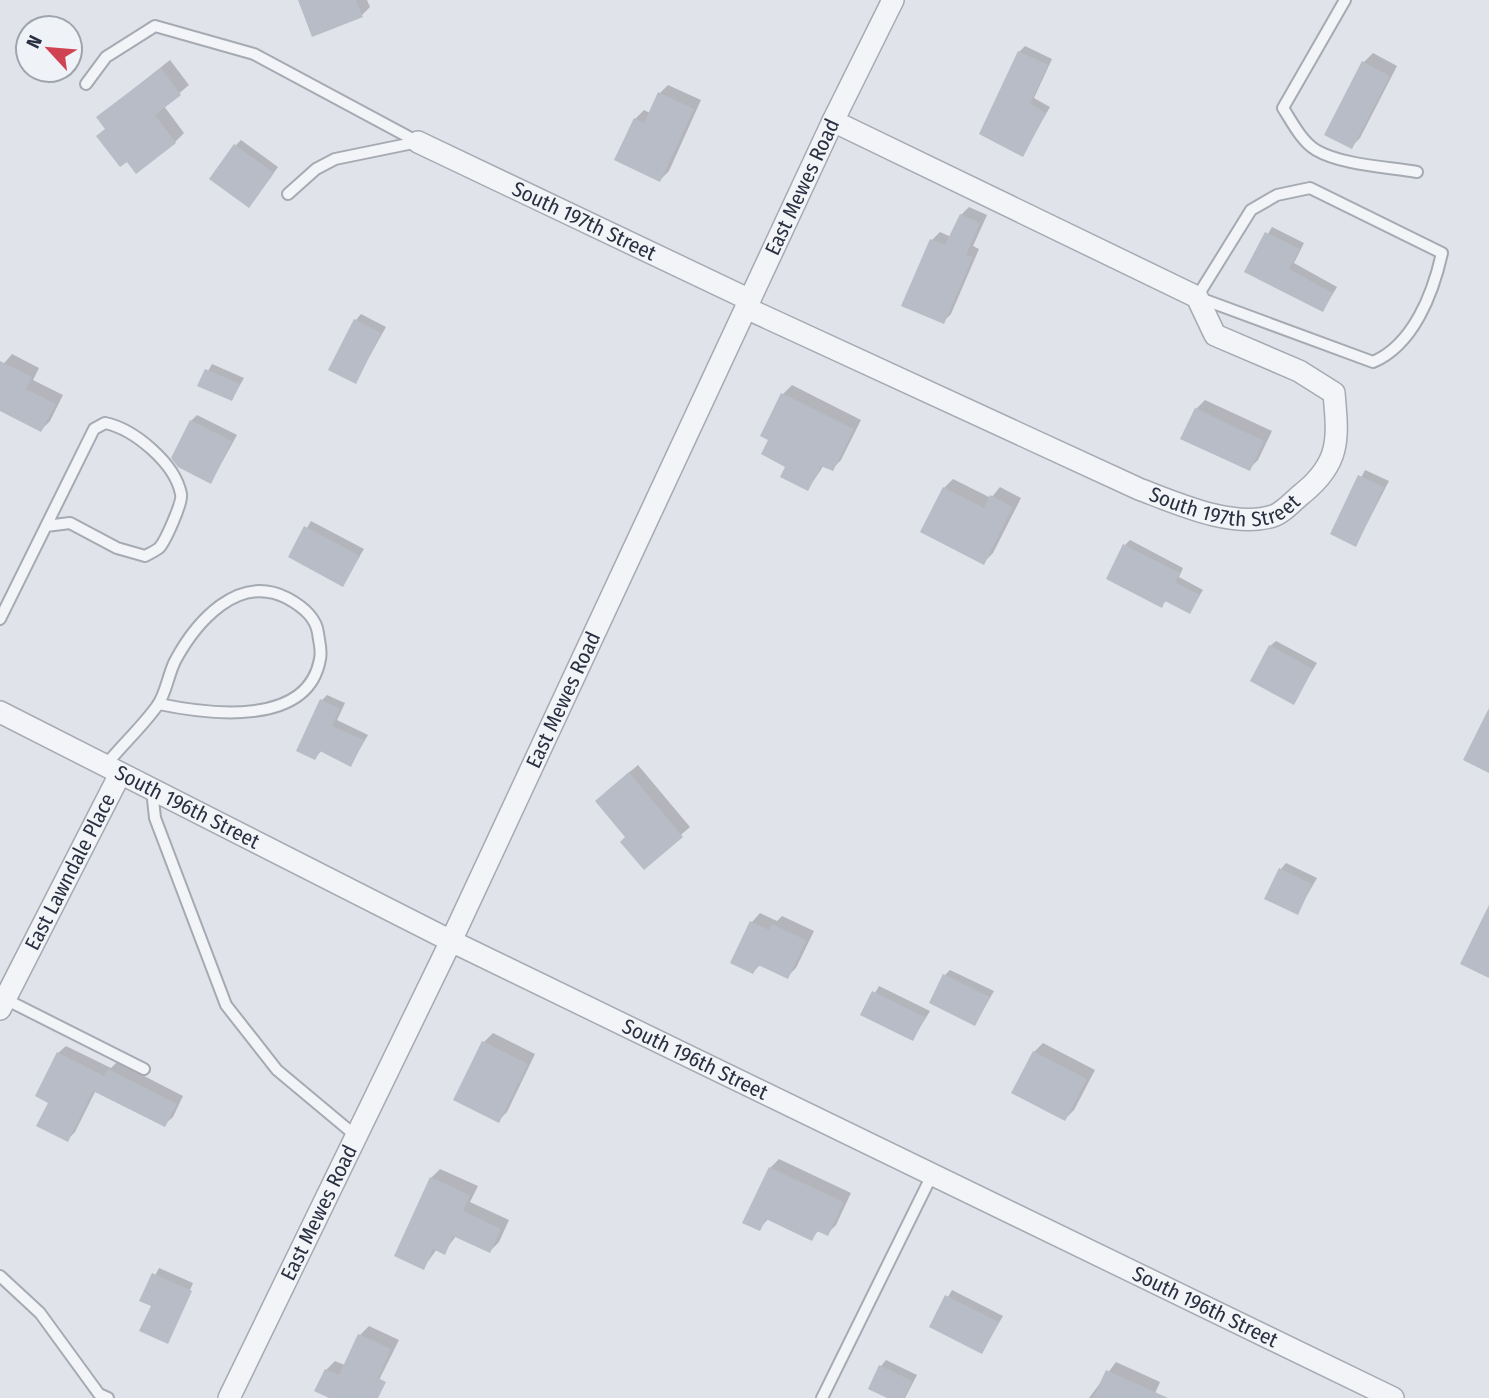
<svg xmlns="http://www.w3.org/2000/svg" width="1489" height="1398" font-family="'Fira Sans Condensed',sans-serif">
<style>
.shadow{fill:#0003}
.building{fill:#b7bcc6}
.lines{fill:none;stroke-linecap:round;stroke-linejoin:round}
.lane-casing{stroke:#a5aab3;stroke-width:14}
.street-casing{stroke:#a5aab3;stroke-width:24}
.lane{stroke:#f3f4f7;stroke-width:10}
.street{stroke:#f3f4f7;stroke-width:21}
.labels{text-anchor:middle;stroke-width:5;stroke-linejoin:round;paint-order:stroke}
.street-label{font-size:21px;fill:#283041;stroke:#eff2f7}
</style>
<rect width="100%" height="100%" fill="#e0e3e9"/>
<g class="shadow">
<path d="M 299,0 L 367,0 L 370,7 L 362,15 Z"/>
<path d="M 1025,46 L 1052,59 L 1034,98 L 1050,107 L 1023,154 L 1019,52 Z"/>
<path d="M 1373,53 L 1397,66 L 1360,138 L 1351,147 L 1364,62 Z"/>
<path d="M 170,60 L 189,85 L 164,106 L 184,133 L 175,142 L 106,128 L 98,117 Z"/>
<path d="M 668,85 L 701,100 L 669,171 L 660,180 L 635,119 L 644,110 L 650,113 L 659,94 Z"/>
<path d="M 241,140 L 278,167 L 254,200 L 236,145 Z"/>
<path d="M 969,207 L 987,215 L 973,246 L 979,249 L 951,314 L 943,322 L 903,305 L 932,240 L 940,232 L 951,237 L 961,215 Z"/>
<path d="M 1272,227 L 1304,243 L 1294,263 L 1337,287 L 1323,310 L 1246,271 Z"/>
<path d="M 361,314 L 386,327 L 355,382 L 356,320 Z"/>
<path d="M 12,354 L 39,368 L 33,380 L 63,395 L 50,421 L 41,430 L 0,409 L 0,368 Z"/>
<path d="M 212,364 L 244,378 L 232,399 L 200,385 Z"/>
<path d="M 792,385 L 861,420 L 841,460 L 832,469 L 824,465 L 808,489 L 787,466 L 783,394 Z"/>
<path d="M 1205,400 L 1272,431 L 1258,460 L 1249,469 L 1196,409 Z"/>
<path d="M 197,415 L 237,435 L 211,482 L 191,421 Z"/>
<path d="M 1365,470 L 1389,481 L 1356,545 L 1332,534 Z"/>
<path d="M 953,479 L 991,498 L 1000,487 L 1021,498 L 993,553 L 984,562 L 944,488 Z"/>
<path d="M 311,521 L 364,549 L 343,584 L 290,557 Z"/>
<path d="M 1130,540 L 1183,568 L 1179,577 L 1203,590 L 1189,612 L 1167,600 L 1161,606 L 1125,545 Z"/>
<path d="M 1276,641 L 1317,663 L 1293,702 L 1270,646 Z"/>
<path d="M 327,695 L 345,703 L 337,720 L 368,735 L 351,764 L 322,750 L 315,758 L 322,700 Z"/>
<path d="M 638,765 L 690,827 L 644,867 L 606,792 Z"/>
<path d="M 1286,863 L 1317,878 L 1297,913 L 1281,869 Z"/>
<path d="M 760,913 L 777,921 L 782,916 L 814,931 L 796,968 L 787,977 L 761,964 L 753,972 L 752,922 Z"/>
<path d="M 950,970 L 994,991 L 975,1024 L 945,975 Z"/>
<path d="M 879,986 L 930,1011 L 913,1039 L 863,1014 Z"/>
<path d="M 493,1033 L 535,1054 L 507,1112 L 498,1121 L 484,1042 Z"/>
<path d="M 1043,1043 L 1095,1070 L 1074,1110 L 1065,1119 L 1034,1052 Z"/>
<path d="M 66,1046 L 111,1068 L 117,1062 L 183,1096 L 173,1117 L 165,1124 L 96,1090 L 75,1132 L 67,1140 L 50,1102 L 58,1053 Z"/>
<path d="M 779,1159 L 851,1193 L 836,1225 L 827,1234 L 819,1230 L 812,1238 L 769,1218 L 759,1229 L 770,1168 Z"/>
<path d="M 440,1169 L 478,1186 L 470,1202 L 509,1220 L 499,1242 L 490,1251 L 456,1236 L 444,1252 L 437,1249 L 424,1267 L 431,1178 Z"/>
<path d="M 159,1268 L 193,1283 L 168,1342 L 153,1305 L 142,1300 Z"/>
<path d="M 952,1290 L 1003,1316 L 982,1352 L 931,1327 Z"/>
<path d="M 369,1326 L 399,1340 L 370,1398 L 333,1398 L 326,1370 L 335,1361 L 345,1365 L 360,1335 Z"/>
<path d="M 886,1360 L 917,1375 L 905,1398 L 891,1398 L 881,1366 Z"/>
<path d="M 1116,1362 L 1160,1382 L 1153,1398 L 1089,1398 Z"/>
</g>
<g class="building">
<path d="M 298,0 L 356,0 L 363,17 L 312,37 Z"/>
<path d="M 1018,51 L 1048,65 L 1030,104 L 1046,113 L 1023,157 L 979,134 Z"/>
<path d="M 1362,61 L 1390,76 L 1352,149 L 1324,135 Z"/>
<path d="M 161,68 L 181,95 L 155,115 L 176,143 L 136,174 L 127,162 L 120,167 L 96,136 L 105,129 L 96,117 Z"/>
<path d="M 658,92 L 694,109 L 660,182 L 614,160 L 634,118 L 644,123 Z"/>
<path d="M 234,144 L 274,173 L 249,208 L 209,179 Z"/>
<path d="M 960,214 L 980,223 L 966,255 L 973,257 L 944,324 L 901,306 L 930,239 L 945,245 Z"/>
<path d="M 1265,232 L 1300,249 L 1289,269 L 1333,293 L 1323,312 L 1244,272 Z"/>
<path d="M 354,319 L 381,333 L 356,384 L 328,370 Z"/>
<path d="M 0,361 L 32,377 L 26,389 L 56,404 L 41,432 L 0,411 Z"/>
<path d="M 205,369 L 240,384 L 232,401 L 197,386 Z"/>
<path d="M 781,393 L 854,429 L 833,471 L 821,466 L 808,491 L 780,477 L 785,467 L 761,454 L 768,440 L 760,436 Z"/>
<path d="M 1195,408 L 1264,441 L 1250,471 L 1180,439 Z"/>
<path d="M 190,420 L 232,441 L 211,484 L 178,467 L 171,458 Z"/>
<path d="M 1358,475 L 1384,487 L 1356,547 L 1330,534 Z"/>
<path d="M 943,487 L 984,508 L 990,495 L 1013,507 L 984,565 L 920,532 Z"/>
<path d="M 304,526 L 360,556 L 343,587 L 288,557 Z"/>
<path d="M 1123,544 L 1180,573 L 1175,582 L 1200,595 L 1190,614 L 1165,601 L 1162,608 L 1106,579 Z"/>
<path d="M 1269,645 L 1313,669 L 1294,705 L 1250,681 Z"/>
<path d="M 320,699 L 340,709 L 332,726 L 364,740 L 351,767 L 320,751 L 315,760 L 296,751 Z"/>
<path d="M 1489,708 L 1489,773 L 1463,760 Z"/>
<path d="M 629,772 L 683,837 L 644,870 L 620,842 L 625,837 L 595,801 Z"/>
<path d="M 1279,868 L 1312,884 L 1298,915 L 1264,899 Z"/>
<path d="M 1489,905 L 1489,978 L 1460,964 Z"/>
<path d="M 750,921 L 769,930 L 772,924 L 806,940 L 788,979 L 758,965 L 753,974 L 730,963 Z"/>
<path d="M 943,974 L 990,997 L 975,1026 L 929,1003 Z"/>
<path d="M 872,991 L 925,1017 L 913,1041 L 860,1015 Z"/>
<path d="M 482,1041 L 528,1064 L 499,1123 L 453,1100 Z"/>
<path d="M 1033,1051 L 1087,1079 L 1065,1121 L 1011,1093 Z"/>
<path d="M 57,1052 L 104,1076 L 108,1069 L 177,1104 L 165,1127 L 93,1091 L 68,1142 L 36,1126 L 48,1103 L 35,1096 Z"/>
<path d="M 769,1167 L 844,1202 L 828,1236 L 817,1231 L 812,1241 L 766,1219 L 760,1231 L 742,1223 Z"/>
<path d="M 430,1177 L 470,1195 L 463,1211 L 501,1229 L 490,1253 L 453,1236 L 445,1255 L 433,1249 L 424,1270 L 394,1256 Z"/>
<path d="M 152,1273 L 192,1291 L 168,1344 L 139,1331 L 151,1306 L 139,1301 Z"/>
<path d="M 945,1295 L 999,1322 L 982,1354 L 929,1327 Z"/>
<path d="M 358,1334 L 391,1349 L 378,1378 L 386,1382 L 378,1398 L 329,1398 L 314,1391 L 325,1369 L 339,1375 Z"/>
<path d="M 879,1365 L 912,1381 L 904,1398 L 887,1398 L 868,1389 Z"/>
<path d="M 1106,1370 L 1168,1398 L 1093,1398 Z"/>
</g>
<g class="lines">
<g class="lane-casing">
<g id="lane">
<path d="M 1345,0 L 1283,108 C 1292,122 1302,142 1316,150 C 1341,165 1388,167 1417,172"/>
<path d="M 86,84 L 106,57 L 155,26 L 254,54 L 418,142"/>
<path d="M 1310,188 L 1442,253 C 1433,294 1413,345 1373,362 L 1197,297 L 1251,210 L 1277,195 Z"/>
<path d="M 288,194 L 316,169 L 335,159 L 418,142"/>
<path d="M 0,619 L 94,429 L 105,423 C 134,429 175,463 181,494 C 183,502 165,542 159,548 C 155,551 149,554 145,556 L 117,548 L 70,523 L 46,526"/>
<path d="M 105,766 C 121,746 142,727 157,706 C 166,694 168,675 175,661 C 196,622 238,573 287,598 C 300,605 316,617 318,633 C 319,641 322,651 320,659 C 308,728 207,714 159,704"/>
<path d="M 152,790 L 155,818 L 226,1005 L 277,1070 L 356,1136"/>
<path d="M 5,999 L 144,1069"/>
<path d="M 0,1276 L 40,1313 L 99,1394 L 108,1398"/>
<path d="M 822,1398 L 932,1175"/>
</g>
</g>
<g class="street-casing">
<g id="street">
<path id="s1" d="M 418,142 L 750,300"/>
<path id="s2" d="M 746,308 L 1139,489 C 1176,503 1233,529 1273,516 C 1283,513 1294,500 1303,493 C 1341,462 1338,438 1334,393 L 1299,371 L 1215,335 L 1197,297 L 833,121"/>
<path id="s3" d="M 0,712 L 451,941 L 1393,1398"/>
<path id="s4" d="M 0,1009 L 120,774"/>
<path id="s5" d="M 229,1398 L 451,941 L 833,121 L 893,0"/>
</g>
</g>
<use href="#lane" class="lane"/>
<use href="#street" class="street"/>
</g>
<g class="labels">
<g class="street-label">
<text dy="7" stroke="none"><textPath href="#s5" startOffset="1340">East Mewes Road</textPath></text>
<text dy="7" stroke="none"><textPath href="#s1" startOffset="184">South 197th Street</textPath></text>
<text dy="7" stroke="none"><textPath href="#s2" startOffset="523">South 197th Street</textPath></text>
<text dy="7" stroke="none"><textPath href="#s5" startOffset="774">East Mewes Road</textPath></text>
<text dy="7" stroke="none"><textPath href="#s3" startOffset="210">South 196th Street</textPath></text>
<text dy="7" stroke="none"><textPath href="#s4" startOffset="154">East Lawndale Place</textPath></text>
<text dy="7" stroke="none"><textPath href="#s3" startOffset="777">South 196th Street</textPath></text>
<text dy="7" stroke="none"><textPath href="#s5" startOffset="206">East Mewes Road</textPath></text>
<text dy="7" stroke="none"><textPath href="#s3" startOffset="1344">South 196th Street</textPath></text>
</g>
</g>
<g transform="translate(49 49) rotate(296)"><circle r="33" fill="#eff2f7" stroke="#9fa4ae" stroke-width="2"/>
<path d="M0-5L12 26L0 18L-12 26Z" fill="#d04353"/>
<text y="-10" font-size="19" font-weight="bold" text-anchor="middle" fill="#283041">N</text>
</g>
</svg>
